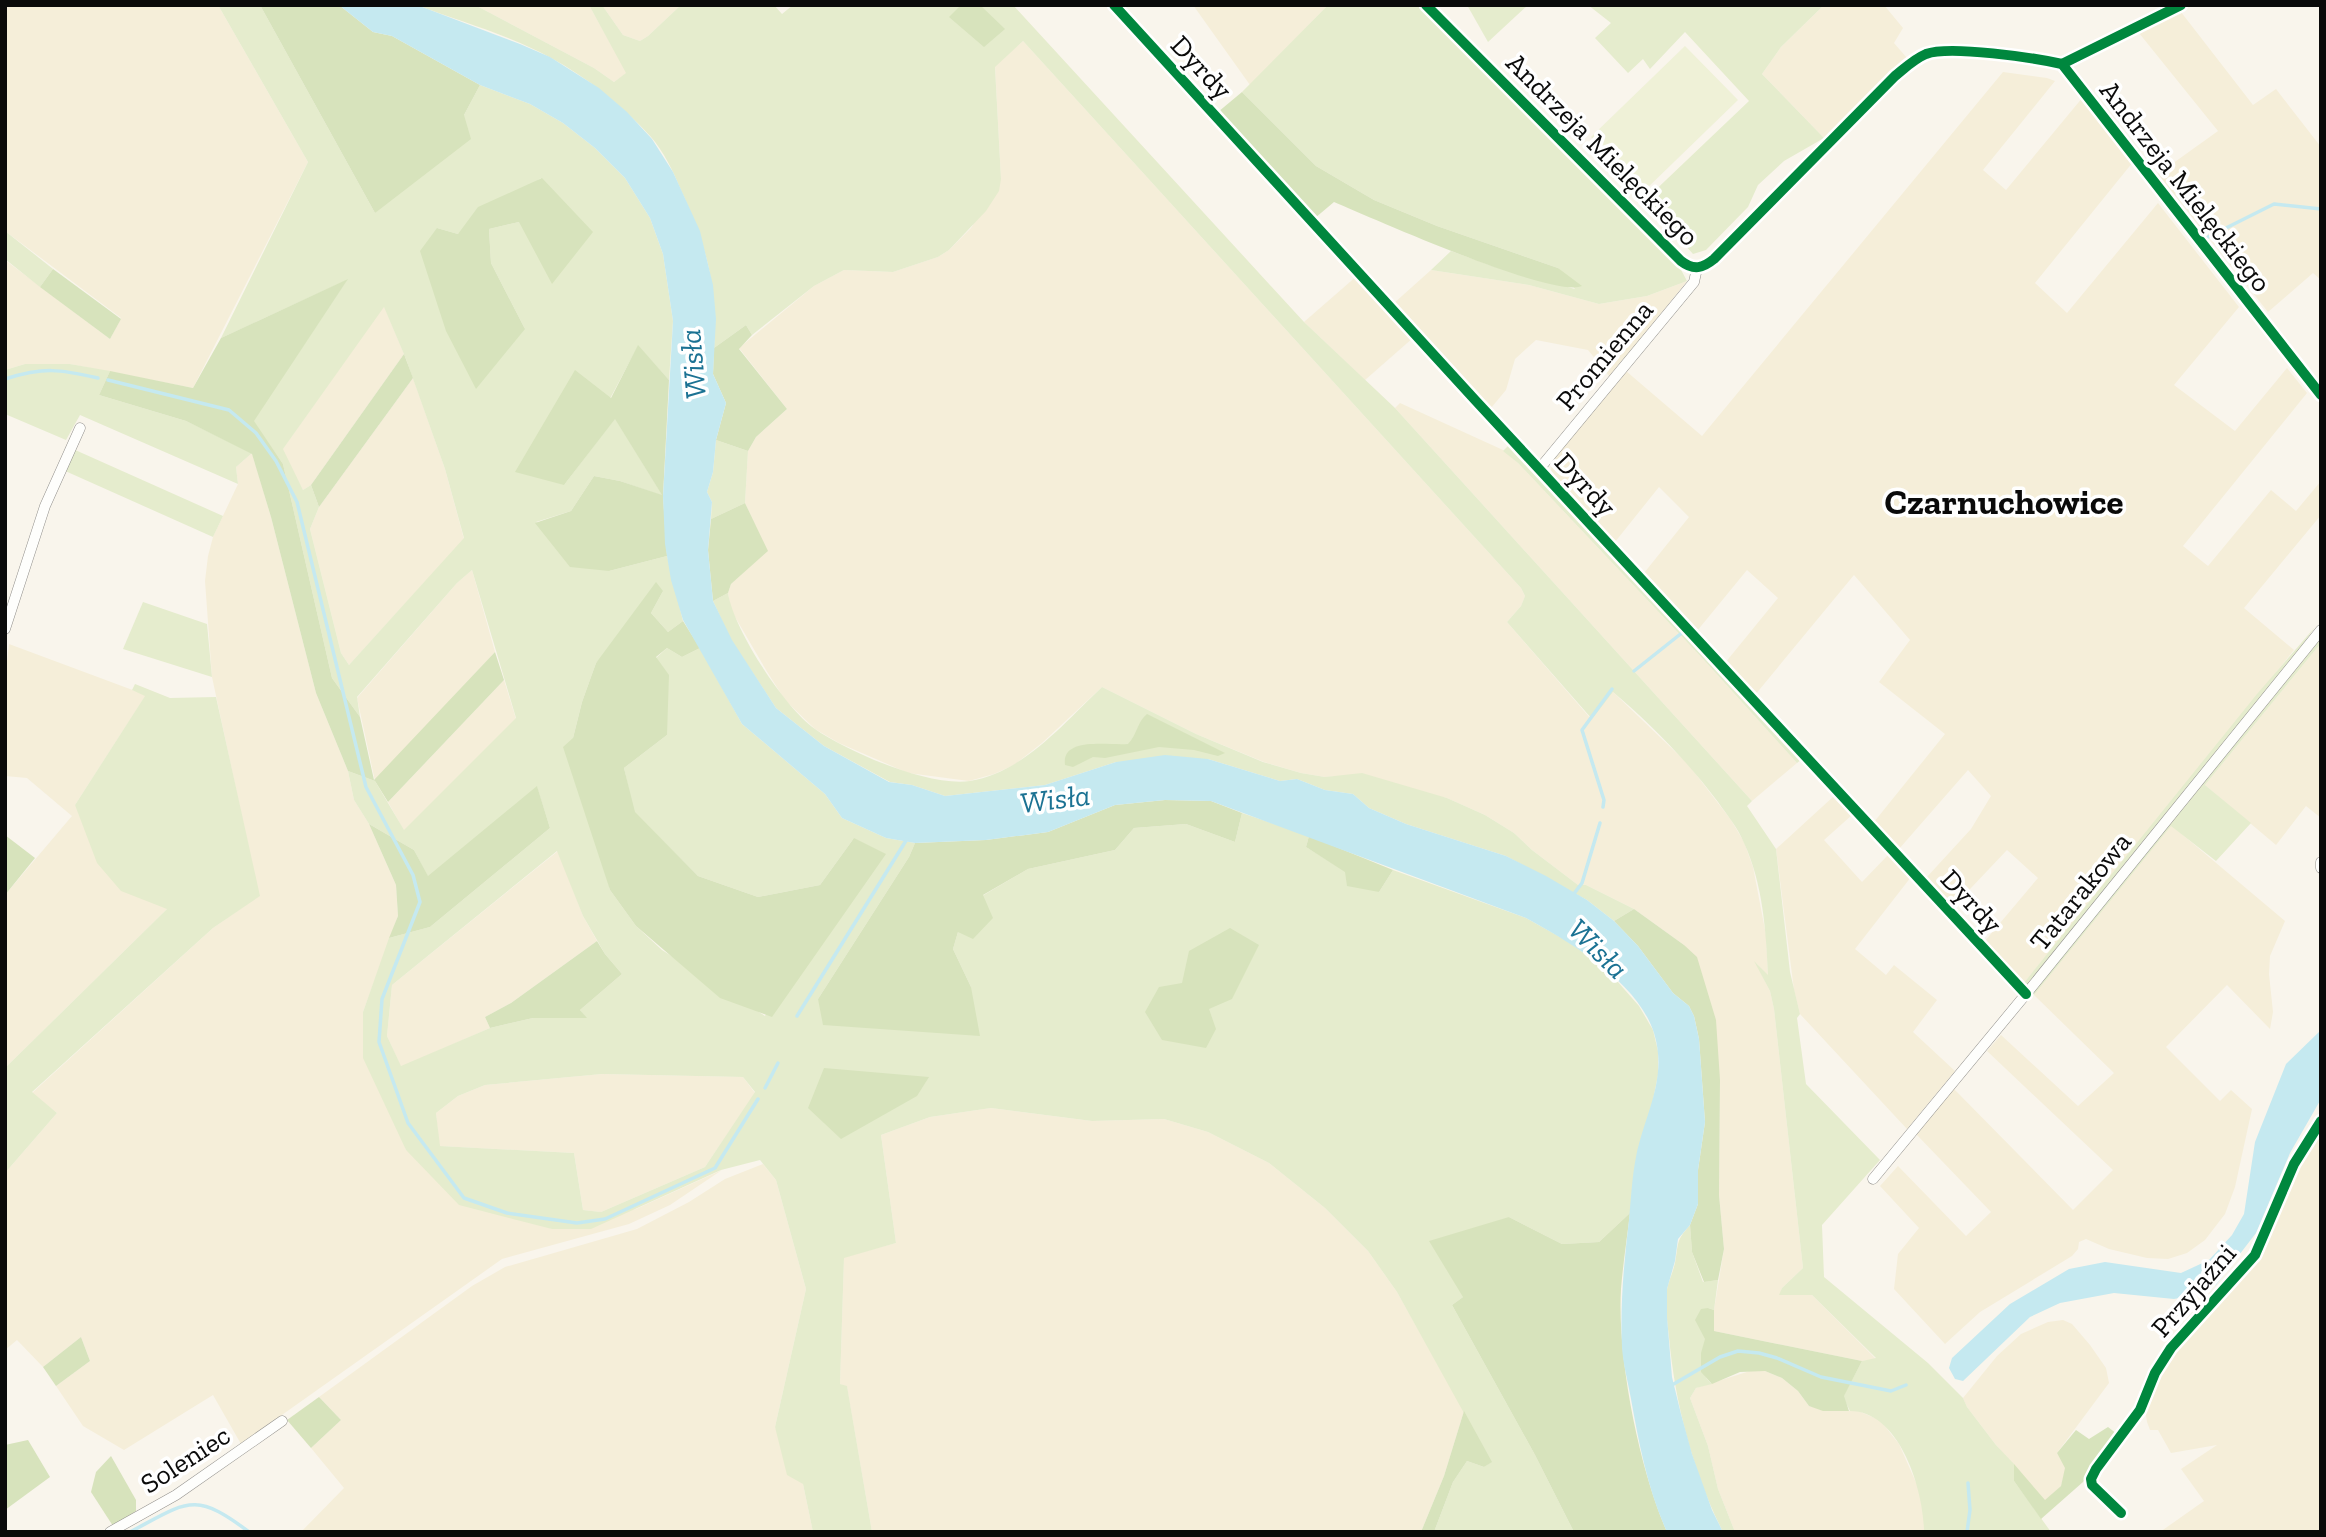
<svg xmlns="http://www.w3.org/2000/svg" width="2326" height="1537" font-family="'Zilla Slab',serif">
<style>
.farmland{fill:#f5eed9}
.green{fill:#e5eccd;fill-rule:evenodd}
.forest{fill:#d7e3bc}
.pitch{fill:#eff1d7}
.water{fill:#c5e9f0}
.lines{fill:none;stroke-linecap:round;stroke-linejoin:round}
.stream{stroke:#c5e9f0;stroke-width:3.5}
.street-casing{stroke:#92908c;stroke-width:11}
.street{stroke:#fefefc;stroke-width:10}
.cycleway-casing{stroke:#fff;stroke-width:15}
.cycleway{stroke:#00873e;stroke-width:10}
.labels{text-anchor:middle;stroke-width:7;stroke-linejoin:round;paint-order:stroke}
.street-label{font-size:28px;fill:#0a0a0a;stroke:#fff}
.water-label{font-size:30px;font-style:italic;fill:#1b7293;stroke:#fff}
.district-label{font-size:35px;font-weight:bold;fill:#0a0a0a;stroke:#fff}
</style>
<rect width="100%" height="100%" fill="#f9f5ec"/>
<g class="farmland">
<path d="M 5,5 L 218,5 L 308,162 L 193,388 L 70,364 L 25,364 L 5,370 L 5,260 L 110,339 L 121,318 L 5,231 Z"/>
<path d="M 475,5 L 589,5 L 627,73 L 614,82 L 594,68 Z"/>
<path d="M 602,5 L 681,5 L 648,36 L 640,41 L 623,35 Z"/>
<path d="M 1193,5 L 1328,5 L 1250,85 Z"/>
<path d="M 1824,5 L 1884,5 L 1903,28 L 1894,43 L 1907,58 L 1824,138 L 1762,74 L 1781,47 Z"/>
<path d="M 2181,12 L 2253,105 L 2276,89 L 2321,147 L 2321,280 L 2313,273 L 2268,312 L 2158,174 L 2218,131 L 2139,33 Z"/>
<path d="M 1023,41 L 1521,588 L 1525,596 L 1521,606 L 1507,622 L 1591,719 L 1613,692 L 1688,764 L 1731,820 L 1744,842 L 1753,867 L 1766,935 L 1768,976 L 1756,963 L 1770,991 L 1774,1009 L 1803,1268 L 1782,1288 L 1780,1295 L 1812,1295 L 1876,1359 L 1862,1361 L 1714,1331 L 1713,1316 L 1724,1249 L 1719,1195 L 1720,1080 L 1684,945 L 1634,909 L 1586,885 L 1578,885 L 1532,850 L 1514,833 L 1485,815 L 1447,798 L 1342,776 L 1325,777 L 1301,773 L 1264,762 L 1196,734 L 1102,687 L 1042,743 L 1014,765 L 994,774 L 969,781 L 908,773 L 839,743 L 815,729 L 785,700 L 766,670 L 731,610 L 728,593 L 731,584 L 767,551 L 745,503 L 748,451 L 756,437 L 787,409 L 739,348 L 814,286 L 844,270 L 893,272 L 938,257 L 949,250 L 971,228 L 1001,179 L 995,66 Z"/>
<path d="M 2003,72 L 2047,78 L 2055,81 L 1983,170 L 2006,190 L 2083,97 L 2133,162 L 2035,283 L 2067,313 L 2158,203 L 2239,307 L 2174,385 L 2235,431 L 2287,368 L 2307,393 L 2183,546 L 2208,566 L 2271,490 L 2296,511 L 2321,481 L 2321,515 L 2244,608 L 2294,650 L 2023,984 L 1984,942 L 2038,878 L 2007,850 L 1953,907 L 1926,878 L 1971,829 L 1991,796 L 1968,770 L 1899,849 L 1874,822 L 1945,734 L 1879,682 L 1910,640 L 1854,575 L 1755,695 L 1725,663 L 1778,598 L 1747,570 L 1697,631 L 1644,573 L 1689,517 L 1659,487 L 1615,542 L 1558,481 L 1551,470 L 1553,460 L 1626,371 L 1702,436 Z"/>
<path d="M 1431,270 L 1529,285 L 1599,304 L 1647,296 L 1687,281 L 1610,377 L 1588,350 L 1536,340 L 1515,359 L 1506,390 L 1491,408 L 1393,304 Z"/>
<path d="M 1358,275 L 1414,337 L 1365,380 L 1304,322 Z"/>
<path d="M 384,306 L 404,354 L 311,485 L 303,490 L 282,450 Z"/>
<path d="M 413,378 L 445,469 L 464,539 L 349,665 L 341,653 L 310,529 L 319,507 Z"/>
<path d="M 1400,403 L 1503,450 L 1518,463 L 1703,659 L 1797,763 L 1752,801 L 1395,408 Z"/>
<path d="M 252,453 L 271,517 L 316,693 L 348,771 L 354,800 L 369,824 L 396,885 L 398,916 L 363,1012 L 406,1150 L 552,1229 L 636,1209 L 722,1170 L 670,1205 L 629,1224 L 502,1259 L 241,1444 L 213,1395 L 124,1450 L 83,1426 L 56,1386 L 90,1361 L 81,1337 L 43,1367 L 17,1340 L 5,1350 L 5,1173 L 57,1113 L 32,1093 L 213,928 L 259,896 L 212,677 L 205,581 L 208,556 L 213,537 L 238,484 L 236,467 Z"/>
<path d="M 472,570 L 495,652 L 375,781 L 357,698 L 457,583 Z"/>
<path d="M 2321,643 L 2321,818 L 2306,806 L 2276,845 L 2205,785 Z"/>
<path d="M 9,644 L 146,695 L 75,805 L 168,908 L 5,1068 L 5,895 L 72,816 L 27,778 L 5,776 L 6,670 Z"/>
<path d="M 504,680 L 516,719 L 404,831 L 388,802 Z"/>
<path d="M 1834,796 L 1852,815 L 1824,840 L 1862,882 L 1889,854 L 1911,877 L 1855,949 L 1886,975 L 1894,965 L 1937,1000 L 1913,1032 L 1955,1071 L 1907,1129 L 1800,1014 L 1794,990 L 1776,849 Z"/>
<path d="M 2171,825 L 2285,921 L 2270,956 L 2269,974 L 2273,1012 L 2270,1029 L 2227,985 L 2166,1047 L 2220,1101 L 2231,1090 L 2252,1109 L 2235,1187 L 2225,1214 L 2205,1240 L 2187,1253 L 2168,1259 L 2147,1258 L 2109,1249 L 2086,1239 L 2079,1242 L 2078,1249 L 2072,1256 L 1980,1312 L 1945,1344 L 1894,1289 L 1898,1254 L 1919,1228 L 1880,1186 L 1898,1166 L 1966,1236 L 1991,1212 L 1916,1134 L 1954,1089 L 2073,1210 L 2113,1170 L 1987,1051 L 2001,1035 L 2078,1106 L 2114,1073 L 2034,995 Z"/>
<path d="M 558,851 L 583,916 L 597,941 L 511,1003 L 485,1017 L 490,1028 L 401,1067 L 387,1036 L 392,985 Z"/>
<path d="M 602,1074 L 743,1077 L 755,1093 L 705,1167 L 601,1212 L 583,1210 L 574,1153 L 439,1146 L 436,1113 L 458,1096 L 485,1085 Z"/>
<path d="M 991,1108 L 1092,1121 L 1164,1119 L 1208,1132 L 1269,1163 L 1325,1208 L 1368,1251 L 1397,1292 L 1464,1411 L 1444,1476 L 1421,1532 L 872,1532 L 847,1387 L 840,1384 L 844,1257 L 896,1243 L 881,1135 L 930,1117 Z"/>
<path d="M 2321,1134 L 2321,1532 L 2160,1532 L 2204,1501 L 2181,1469 L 2217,1445 L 2171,1453 L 2158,1430 L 2150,1430 L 2147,1422 L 2145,1408 L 2153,1388 L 2165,1363 L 2198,1322 L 2250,1268 L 2261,1253 L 2299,1169 Z"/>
<path d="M 763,1164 L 776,1180 L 806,1289 L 775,1427 L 803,1484 L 813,1532 L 301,1532 L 344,1488 L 311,1448 L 341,1420 L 319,1397 L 472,1286 L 505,1267 L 637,1229 L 689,1202 L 725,1179 Z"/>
<path d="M 2063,1320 L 2072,1324 L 2090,1345 L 2106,1368 L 2109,1383 L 2057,1453 L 2066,1468 L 2061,1486 L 2045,1501 L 1996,1445 L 1967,1407 L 1963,1398 L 1997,1356 L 2021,1334 L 2048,1322 Z"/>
<path d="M 1750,1371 L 1765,1371 L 1782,1378 L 1798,1391 L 1809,1406 L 1835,1411 L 1858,1411 L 1880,1420 L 1899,1444 L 1918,1487 L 1924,1513 L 1924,1532 L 1735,1532 L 1718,1489 L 1708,1446 L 1690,1398 L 1696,1388 Z"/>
</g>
<g class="green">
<path d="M 218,5 L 260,5 L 375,213 L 464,115 L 480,85 L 530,104 L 563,123 L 595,148 L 625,178 L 650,218 L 663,254 L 673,321 L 669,380 L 638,346 L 564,485 L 615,418 L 663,496 L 620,481 L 594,476 L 571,511 L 536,522 L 609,571 L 667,556 L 683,621 L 668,632 L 651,613 L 663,591 L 596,663 L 582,702 L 573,738 L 610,890 L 636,926 L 662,950 L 765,1016 L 854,838 L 820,885 L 758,897 L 698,876 L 634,812 L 624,768 L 667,735 L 656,658 L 667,648 L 682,657 L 700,648 L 742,724 L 825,794 L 842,818 L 886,838 L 915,843 L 909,857 L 818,999 L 971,987 L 953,949 L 958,932 L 982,896 L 1028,869 L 1115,850 L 1134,828 L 1186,824 L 1235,842 L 1242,813 L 1309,836 L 1306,847 L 1379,892 L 1393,870 L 1526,918 L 1569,942 L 1610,973 L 1639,1006 L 1653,1030 L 1658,1051 L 1658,1075 L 1650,1115 L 1637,1155 L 1630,1213 L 1599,1242 L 1562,1244 L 1509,1217 L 1463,1297 L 1452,1305 L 1535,1455 L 1574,1532 L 1434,1532 L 1453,1482 L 1467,1461 L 1484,1467 L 1491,1462 L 1397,1292 L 1368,1251 L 1325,1208 L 1269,1163 L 1208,1132 L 1164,1119 L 1092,1121 L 991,1108 L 930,1117 L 881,1135 L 896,1243 L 844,1258 L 840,1384 L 847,1386 L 872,1532 L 813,1532 L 803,1484 L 787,1475 L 775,1427 L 806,1289 L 776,1180 L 760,1160 L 721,1170 L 591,1229 L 552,1229 L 459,1205 L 406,1150 L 363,1058 L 363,1012 L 389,938 L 430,927 L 550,828 L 537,787 L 428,877 L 414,850 L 369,824 L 354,800 L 348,771 L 375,781 L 404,830 L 516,718 L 472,570 L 457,583 L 357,697 L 360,717 L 332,678 L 283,464 L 253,421 L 347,280 L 221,338 L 308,162 ZM 541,178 L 519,222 L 489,229 L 491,263 L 525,329 L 437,228 L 458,234 ZM 384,307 L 406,359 L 445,469 L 464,538 L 349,665 L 341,653 L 310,529 L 319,507 L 311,485 L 303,490 L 283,449 ZM 557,851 L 583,916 L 605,954 L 622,974 L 580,1010 L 586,1018 L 533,1018 L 490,1028 L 401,1066 L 387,1036 L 392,985 ZM 602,1074 L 743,1077 L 755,1092 L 705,1167 L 601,1212 L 583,1210 L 574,1153 L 440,1146 L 436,1113 L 458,1096 L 485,1085 Z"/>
<path d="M 417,5 L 475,5 L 594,68 L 614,82 L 626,73 L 589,5 L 602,5 L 623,35 L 640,41 L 648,36 L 681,5 L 774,5 L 782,14 L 793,5 L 1013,5 L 1304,322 L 1395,408 L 1752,801 L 1747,806 L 1776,849 L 1790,972 L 1800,1014 L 1797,1018 L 1806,1084 L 1880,1160 L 1822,1225 L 1824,1277 L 1928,1363 L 1963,1398 L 1967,1407 L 1996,1445 L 2014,1464 L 2014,1481 L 2051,1532 L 1924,1532 C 1924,1491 1900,1411 1850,1411 L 1843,1397 L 1862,1361 L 1876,1358 L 1812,1295 L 1779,1295 L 1782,1288 L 1803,1268 L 1774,1009 L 1770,991 L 1754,961 L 1768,975 C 1766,931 1763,884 1744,843 C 1738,828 1727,815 1718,802 C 1687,761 1652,725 1613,692 L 1592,719 L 1507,622 L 1521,606 L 1525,596 L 1521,588 L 1023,41 L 995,67 L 1001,179 L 999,191 L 986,211 L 949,250 L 938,257 L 893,272 L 844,270 L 814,286 L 752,335 L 746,325 L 714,348 C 718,287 706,243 680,188 C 673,171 664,152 651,137 C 623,106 588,78 551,58 C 510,35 461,22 417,5 Z"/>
<path d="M 1328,5 L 1418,5 L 1679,266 L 1687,281 L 1647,296 L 1599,304 L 1529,285 L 1431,270 L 1451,251 L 1495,267 L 1575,289 L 1558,268 L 1437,226 L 1374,200 L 1316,166 L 1242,92 Z"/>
<path d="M 1467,5 L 1528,5 L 1488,42 Z"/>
<path d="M 1588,5 L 1824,5 L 1781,47 L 1762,74 L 1824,138 L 1784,161 L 1758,185 L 1748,207 L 1706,250 L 1693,254 L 1645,200 L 1749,101 L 1685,32 L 1650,69 L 1643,59 L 1628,73 L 1595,38 L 1611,23 Z"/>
<path d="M 5,231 L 53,269 L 40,287 L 5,259 Z"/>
<path d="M 25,364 L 70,364 L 110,371 L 99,395 L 186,421 L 252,453 L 236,467 L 238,484 L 80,415 L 66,440 L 5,414 L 5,370 Z"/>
<path d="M 716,440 L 748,451 L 745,503 L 711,519 L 712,502 L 707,492 L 713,472 Z"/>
<path d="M 1511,443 L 1802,759 L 1797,763 L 1703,659 L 1518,463 L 1503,451 Z"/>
<path d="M 73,449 L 223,516 L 213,537 L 63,470 Z"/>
<path d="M 728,593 C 734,630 784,707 815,729 C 848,752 929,787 970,781 C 1023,773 1065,722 1102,687 L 1196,734 L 1263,762 L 1301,773 L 1325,777 L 1362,773 L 1447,798 L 1485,815 L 1514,833 L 1532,850 L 1578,885 L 1586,885 L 1634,909 L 1614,921 L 1587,900 L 1506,856 L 1406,824 L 1369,808 L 1353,794 L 1325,790 L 1297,779 L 1280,781 L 1208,759 L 1116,762 L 1045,785 L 945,796 L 912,785 L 890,782 L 824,746 L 776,708 L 731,640 L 713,601 Z"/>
<path d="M 143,602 L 207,624 L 212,677 L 123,649 Z"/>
<path d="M 2315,627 L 2290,663 L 2029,984 L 2023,984 L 2257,694 Z"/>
<path d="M 2321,635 L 2321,643 L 2205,785 L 2251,823 L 2216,861 L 2171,826 L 2034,995 L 2031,992 Z"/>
<path d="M 135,684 L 170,698 L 216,697 L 260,896 L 213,928 L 32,1092 L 57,1113 L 5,1173 L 5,1068 L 167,909 L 121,891 L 97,863 L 75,805 L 145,696 L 132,690 Z"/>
<path d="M 1690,1225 L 1692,1252 L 1703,1282 L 1718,1280 L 1714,1310 L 1708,1308 C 1707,1317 1707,1327 1706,1337 C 1703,1355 1695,1369 1712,1384 L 1696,1388 L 1690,1398 L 1708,1446 L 1718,1489 L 1735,1532 L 1723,1532 C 1693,1472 1675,1404 1669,1337 C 1667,1321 1665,1304 1667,1289 C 1669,1280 1673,1272 1675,1263 C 1679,1243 1675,1242 1690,1225 Z"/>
</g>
<g class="forest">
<path d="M 260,5 L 339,5 L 373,32 L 392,36 L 480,85 L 464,115 L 471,139 L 375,213 Z"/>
<path d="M 961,5 L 980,5 L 1005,29 L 984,47 L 949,17 Z"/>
<path d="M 1242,92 L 1316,166 L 1374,200 L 1437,226 L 1558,268 L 1582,286 C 1553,299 1372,218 1334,202 L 1315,218 L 1218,112 Z"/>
<path d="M 542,178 L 593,232 L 552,284 L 519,222 L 489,229 L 491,263 L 525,329 L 476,389 L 446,331 L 420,251 L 437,228 L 458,234 L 478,207 Z"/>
<path d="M 53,269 L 121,319 L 110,339 L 40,287 Z"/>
<path d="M 348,279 L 254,421 L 283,464 L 332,678 L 360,717 L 374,780 L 495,652 L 504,680 L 388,802 L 375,781 L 348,771 L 316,693 L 271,517 L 252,454 L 186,421 L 99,395 L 110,371 L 193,388 L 221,338 Z"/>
<path d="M 746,325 L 752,335 L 739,349 L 787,409 L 756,437 L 748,451 L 716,440 L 726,403 L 713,374 L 714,348 Z"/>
<path d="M 638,345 L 669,380 L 663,496 L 667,556 L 609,571 L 570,567 L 535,523 L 571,511 L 594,476 L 620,481 L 662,495 L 615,419 L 564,485 L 515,472 L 575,370 L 611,398 Z"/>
<path d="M 404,354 L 413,378 L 319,507 L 311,485 Z"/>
<path d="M 745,503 L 768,551 L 731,584 L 728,593 L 713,601 L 708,550 L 711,519 Z"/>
<path d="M 656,582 L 663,591 L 651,613 L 668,632 L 683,621 L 700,648 L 682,657 L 667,648 L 656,657 L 669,675 L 667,735 L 624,768 L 635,812 L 698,876 L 758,897 L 820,885 L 854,838 L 886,854 L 772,1017 L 720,998 L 636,926 L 610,890 L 563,747 L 573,738 L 582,702 L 596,663 Z"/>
<path d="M 1147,714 L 1225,753 L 1218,756 L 1194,750 L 1159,747 L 1105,758 L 1093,757 L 1073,767 L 1065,765 C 1061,736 1110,746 1128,744 C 1137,735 1137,722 1147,714 Z"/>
<path d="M 537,786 L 550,828 L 430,927 L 389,938 L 398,916 L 396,885 L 369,824 L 414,850 L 428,876 Z"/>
<path d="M 1165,800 L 1211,801 L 1242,813 L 1235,842 L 1186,824 L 1134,828 L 1115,850 L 1028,869 L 983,895 L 993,918 L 973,939 L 958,932 L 953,949 L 971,987 L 980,1036 L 823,1025 L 818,999 L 909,857 L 915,843 L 986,840 L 1048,832 L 1115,805 Z"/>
<path d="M 5,835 L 35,858 L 5,895 Z"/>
<path d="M 1309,836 L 1393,870 L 1379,892 L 1347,886 L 1345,872 L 1306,847 Z"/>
<path d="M 1634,909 L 1684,945 L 1697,957 L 1716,1020 L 1720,1080 L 1719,1195 L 1724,1249 L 1718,1280 L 1704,1282 L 1692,1252 L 1690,1225 L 1698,1204 L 1698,1170 L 1705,1122 L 1699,1039 L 1694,1016 L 1689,1006 L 1673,993 L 1638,946 L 1614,921 Z"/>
<path d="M 1230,928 L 1259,945 L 1232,999 L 1209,1009 L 1216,1029 L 1206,1048 L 1162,1040 L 1145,1012 L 1159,987 L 1182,983 L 1189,951 Z"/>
<path d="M 597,941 L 605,954 L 622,974 L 580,1010 L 587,1018 L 533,1018 L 490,1028 L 485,1017 L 511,1003 Z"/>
<path d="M 824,1068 L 929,1077 L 917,1096 L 841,1139 L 808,1108 Z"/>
<path d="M 1630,1213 C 1627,1238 1623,1264 1621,1289 C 1617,1358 1639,1468 1667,1532 L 1574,1532 L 1535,1455 L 1452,1305 L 1463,1297 L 1429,1241 L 1509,1217 L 1562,1244 L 1599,1242 Z"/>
<path d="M 1708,1308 L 1714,1310 L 1714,1331 L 1862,1361 L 1844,1396 L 1849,1411 L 1823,1411 L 1809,1406 L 1798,1391 L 1782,1378 L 1765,1371 L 1740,1372 L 1712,1384 L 1701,1372 L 1701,1353 L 1705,1339 L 1695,1320 L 1701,1309 Z"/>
<path d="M 81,1337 L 90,1361 L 56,1386 L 43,1367 Z"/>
<path d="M 319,1397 L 341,1420 L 311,1448 L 287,1420 Z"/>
<path d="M 1464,1411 L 1492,1462 L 1484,1467 L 1467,1461 L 1453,1482 L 1434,1532 L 1421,1532 L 1444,1476 Z"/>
<path d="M 2108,1427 L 2117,1434 L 2083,1482 L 2041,1519 L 2014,1481 L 2014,1464 L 2045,1500 L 2061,1486 L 2065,1468 L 2057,1453 L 2076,1430 L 2089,1439 Z"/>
<path d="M 28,1440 L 50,1477 L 5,1510 L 5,1445 Z"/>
<path d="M 111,1456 L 136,1500 L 136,1511 L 113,1526 L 91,1492 L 96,1472 Z"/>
</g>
<path class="pitch" d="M 1685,46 L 1738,100 L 1643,192 L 1591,137 Z"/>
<g class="water">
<path d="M 339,5 L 417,5 L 520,44 L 550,57 L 599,88 L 627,112 L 652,139 L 673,172 L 700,231 L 713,285 L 716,319 L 713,374 L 726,403 L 716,440 L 713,472 L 707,492 L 712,502 L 708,550 L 713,601 L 732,640 L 776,708 L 824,746 L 889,782 L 912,785 L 945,796 L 1045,785 L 1116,762 L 1165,755 L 1208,759 L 1280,781 L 1297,779 L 1325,790 L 1353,794 L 1369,808 L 1406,824 L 1506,856 L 1546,876 L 1587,900 L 1614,921 L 1638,946 L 1673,993 L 1689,1006 L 1694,1016 L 1699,1039 L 1705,1122 L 1698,1170 L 1698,1204 L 1690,1225 L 1678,1239 L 1675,1261 L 1667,1289 L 1667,1317 L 1672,1377 L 1681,1414 L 1692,1454 L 1712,1510 L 1723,1532 L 1667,1532 C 1648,1490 1639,1444 1631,1399 C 1628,1382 1623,1364 1622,1347 C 1620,1304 1624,1262 1629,1220 C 1631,1199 1632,1177 1636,1157 C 1645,1113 1668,1079 1654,1033 C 1638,982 1570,942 1526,918 L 1211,801 L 1165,800 L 1115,805 L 1048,832 L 986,840 L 915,843 L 886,838 L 842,818 L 825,794 L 742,724 L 683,620 L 671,580 L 665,544 L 663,496 L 673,321 L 663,254 L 650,218 L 625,178 L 595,148 L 563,123 L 530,104 L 480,85 L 392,36 L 373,32 Z"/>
<path d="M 2321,1030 L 2321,1099 L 2290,1153 L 2256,1233 L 2216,1285 L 2201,1294 L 2174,1299 L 2114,1293 L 2060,1303 L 2030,1317 L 1963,1381 L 1955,1379 L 1949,1368 L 1952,1358 L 2010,1304 L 2069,1269 L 2105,1262 L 2181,1273 L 2209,1260 L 2232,1235 L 2244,1214 L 2255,1142 L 2286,1064 Z"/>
</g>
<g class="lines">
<g class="stream">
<path d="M 2204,239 L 2274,204 L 2321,209"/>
<path d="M 5,379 C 44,367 59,369 98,378"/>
<path d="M 108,380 L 229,410 L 256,433 L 276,461 L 297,502 L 366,787 L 413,875 L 420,902 L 382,999 L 379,1042 L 408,1123 L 464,1198 L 507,1213 L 577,1223 L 605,1219 L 715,1168 L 758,1099"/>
<path d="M 1634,671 L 1683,632"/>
<path d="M 1603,807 L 1604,800 L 1582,730 L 1612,689"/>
<path d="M 1573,895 L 1582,883 L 1600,823"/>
<path d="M 797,1016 L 907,839"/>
<path d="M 765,1088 L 778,1063"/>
<path d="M 1672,1385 L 1720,1357 L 1738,1351 L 1759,1353 L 1777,1358 L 1821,1377 L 1891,1391 L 1906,1385"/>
<path d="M 130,1532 C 187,1502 194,1490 249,1532"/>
<path d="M 1967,1532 L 1970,1510 L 1968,1483"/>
</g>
<g class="street-casing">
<g id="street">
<path d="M 1114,5 L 1476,401 L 2026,994"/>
<path d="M 1426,5 L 1681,261 C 1694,271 1703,268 1714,259 L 1895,76 C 1905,68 1914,59 1926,54 C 1950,45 2035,58 2062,64 L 2321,395"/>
<path d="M 2062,64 L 2181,5"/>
<path d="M 1540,468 L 1694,282 L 1697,268"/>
<path d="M 5,629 L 45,506 L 80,428"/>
<path d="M 2321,862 L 2321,868"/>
<path d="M 1873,1179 L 2026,994 L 2321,630"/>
<path d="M 2121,1513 L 2092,1485 L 2091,1479 L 2096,1469 L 2140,1410 L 2155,1373 L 2171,1348 L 2255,1255 L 2294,1164 L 2321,1121"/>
<path d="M 110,1532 L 176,1495 L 282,1421"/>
</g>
</g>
<use href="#street" class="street"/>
<g class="cycleway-casing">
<g id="cycleway">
<path d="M 1114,5 L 1476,401 L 2026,994"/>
<path d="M 1426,5 L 1681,261 C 1694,271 1703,268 1714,259 L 1895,76 C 1905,68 1914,59 1926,54 C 1950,45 2035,58 2062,64 L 2321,395"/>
<path d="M 2062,64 L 2181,5"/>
<path d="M 2121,1513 L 2092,1485 L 2091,1479 L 2096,1469 L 2140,1410 L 2155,1373 L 2171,1348 L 2255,1255 L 2294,1164 L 2321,1121"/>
</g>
</g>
<use href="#cycleway" class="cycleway"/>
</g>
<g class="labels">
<g class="street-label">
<text transform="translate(1202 67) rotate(47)" y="10">Dyrdy</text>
<text transform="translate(1603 149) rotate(45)" y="10">Andrzeja Mielęckiego</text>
<text transform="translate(2186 186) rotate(52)" y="10">Andrzeja Mielęckiego</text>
<text transform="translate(1604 355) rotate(-50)" y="10">Promienna</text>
<text transform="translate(1586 484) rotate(47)" y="10">Dyrdy</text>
<text transform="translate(2080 891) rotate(-51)" y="10">Tatarakowa</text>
<text transform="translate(1972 901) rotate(47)" y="10">Dyrdy</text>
<text transform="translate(2193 1290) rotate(-49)" y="10">Przyjaźni</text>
<text transform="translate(185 1459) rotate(-33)" y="10">Soleniec</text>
</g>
<g class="water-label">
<text transform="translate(693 364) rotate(-95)" y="10">Wisła</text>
<text transform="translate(1055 799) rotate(-7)" y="10">Wisła</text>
<text transform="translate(1598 949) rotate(45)" y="10">Wisła</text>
</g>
<g class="district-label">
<text x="2004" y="514">Czarnuchowice</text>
</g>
</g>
<rect width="2326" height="1537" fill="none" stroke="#0a0a0a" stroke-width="14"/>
</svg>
